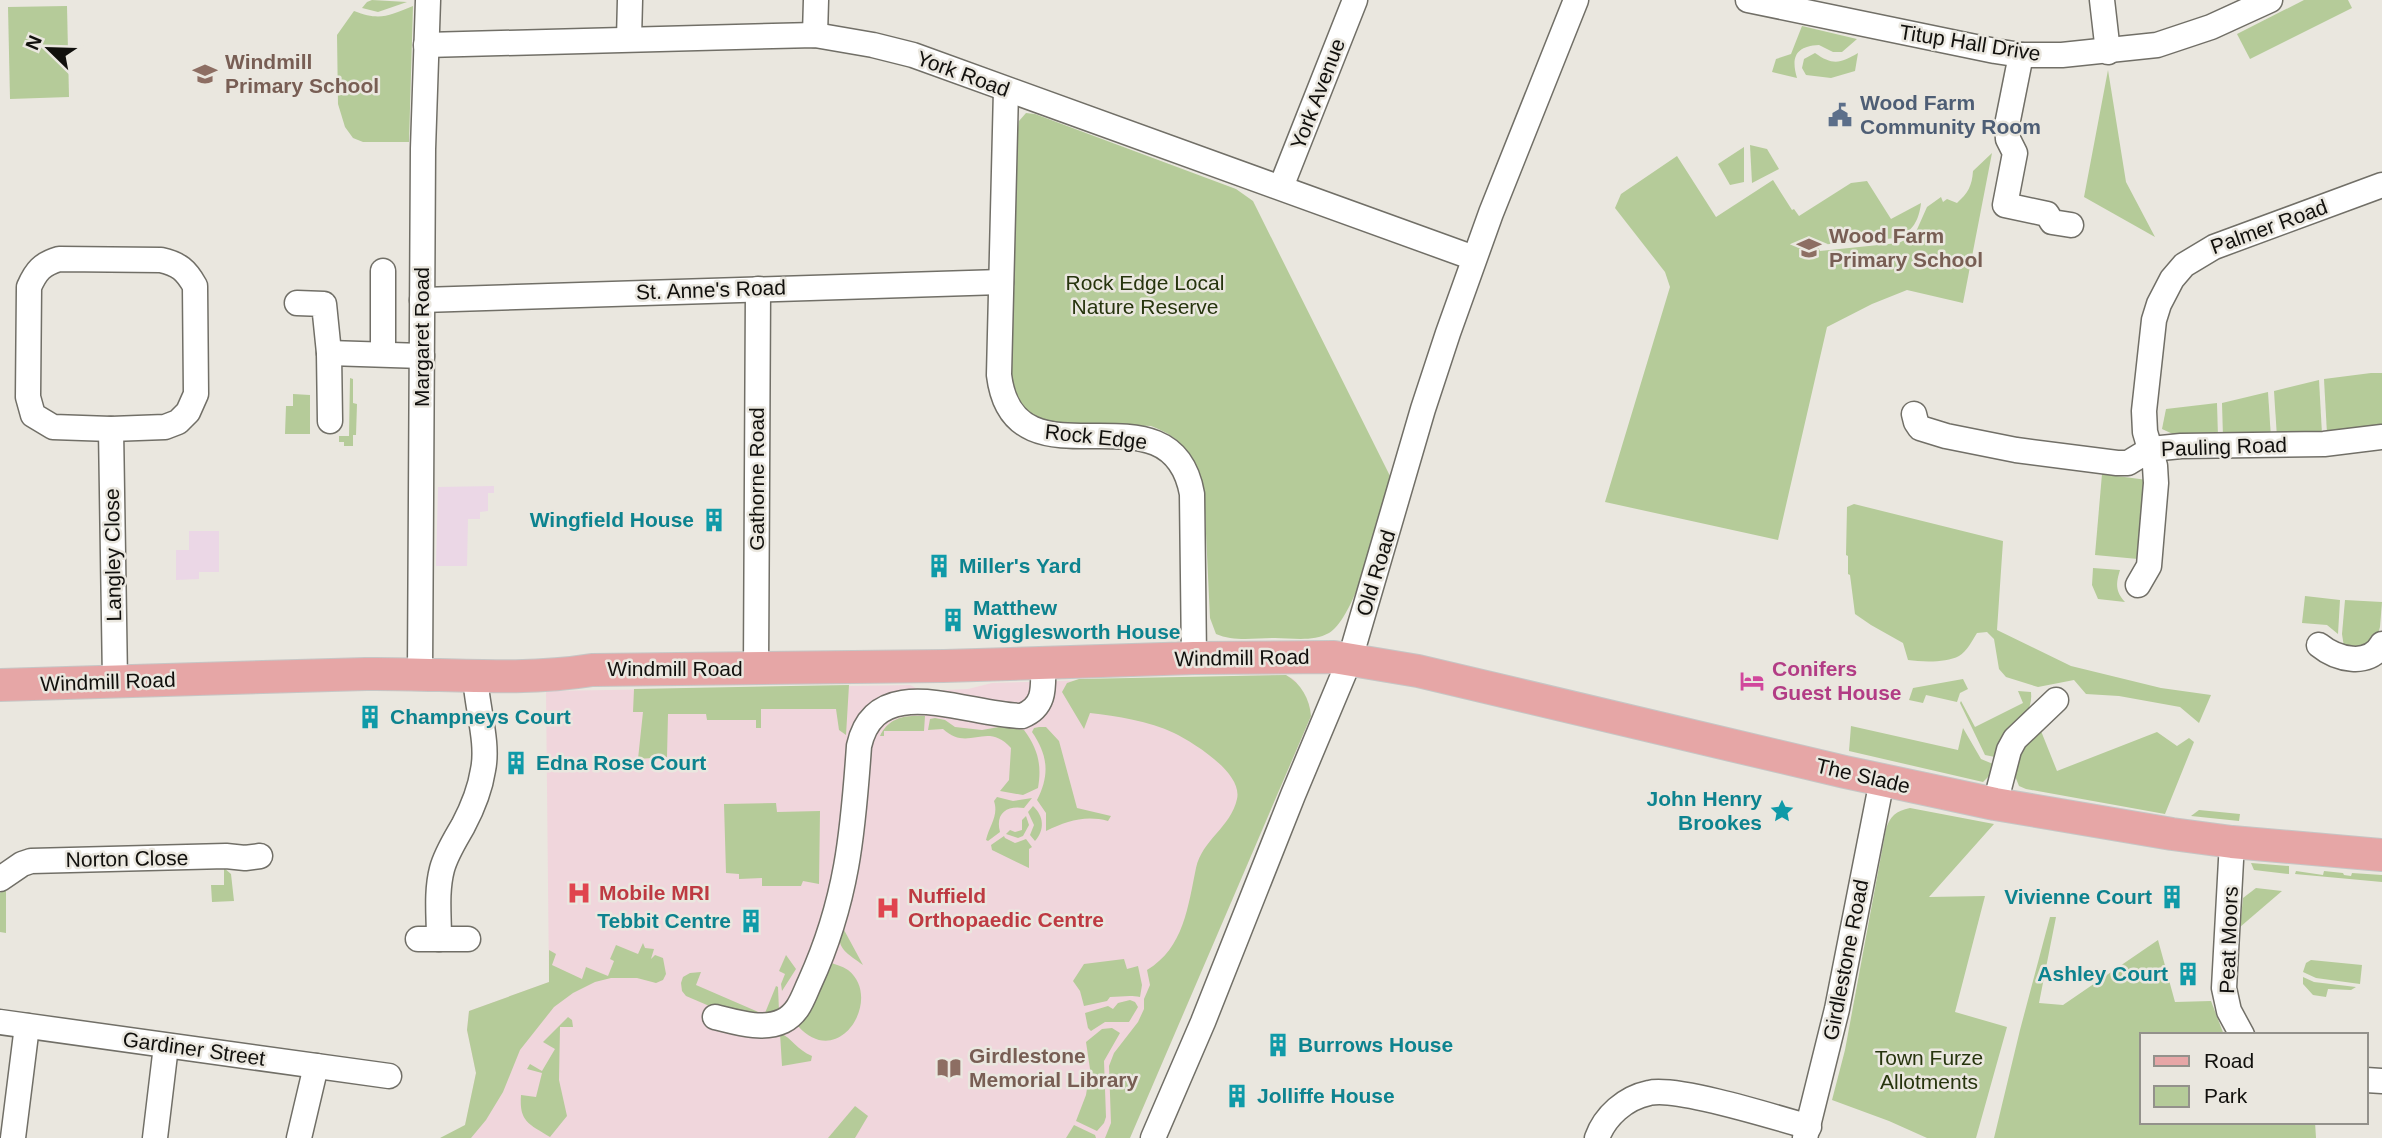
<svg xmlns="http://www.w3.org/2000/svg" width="2382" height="1138" font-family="Arial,sans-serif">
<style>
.commercial{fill:#ebd7e6}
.medical{fill:#f0d6dc}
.green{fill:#b5cb99}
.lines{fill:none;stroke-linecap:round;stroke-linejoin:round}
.minor-casing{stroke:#716f67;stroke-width:27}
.major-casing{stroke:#c6c6c5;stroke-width:34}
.minor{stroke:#fff;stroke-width:24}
.major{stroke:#e6a6a6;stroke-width:32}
.labels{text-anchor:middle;stroke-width:5;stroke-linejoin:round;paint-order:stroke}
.street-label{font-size:21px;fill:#11100d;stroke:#eae7df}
.education-label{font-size:21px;font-weight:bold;fill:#785e54;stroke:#eae7df;text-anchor:start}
.service-label{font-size:21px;font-weight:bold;fill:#4e5e75;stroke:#eae7df;text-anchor:start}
.park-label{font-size:21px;fill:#26340d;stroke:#eae7df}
.culture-label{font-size:21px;font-weight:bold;fill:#0d838f;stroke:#eae7df;text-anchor:start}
.hotel-label{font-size:21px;font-weight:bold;fill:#b23c85;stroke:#eae7df;text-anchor:start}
.health-label{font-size:21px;font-weight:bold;fill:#be3a42;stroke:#eae7df;text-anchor:start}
</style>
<rect width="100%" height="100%" fill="#eae7df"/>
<g class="commercial">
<path d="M 494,486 L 494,493 L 488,493 L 488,511 L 480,512 L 480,519 L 468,519 L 467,566 L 436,566 L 438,487 Z"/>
<path d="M 189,531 L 219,531 L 219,572 L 199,572 L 199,579 L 176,580 L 176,550 L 189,550 Z"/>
</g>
<path class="medical" d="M 1273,675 L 1286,675 L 1295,680 L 1309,704 L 1311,716 L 1130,1138 L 456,1138 L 465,1126 L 476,1073 L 467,1030 L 469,1011 L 549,982 L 546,691 L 910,685 L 922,691 L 968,689 L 992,683 Z"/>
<g class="green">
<path d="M 372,0 L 407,2 L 378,12 L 362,8 L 367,2 Z"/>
<path d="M 2304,0 L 2348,0 L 2352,8 L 2250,59 L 2237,34 Z"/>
<path d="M 67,6 L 69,97 L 10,99 L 8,7 Z"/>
<path d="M 413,6 L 409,142 L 363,142 L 353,138 L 345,127 L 338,104 L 337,35 L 354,11 C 380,21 388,16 413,6 Z"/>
<path d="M 1802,26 L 1857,39 L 1842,52 L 1833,52 L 1819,45 C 1795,46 1791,58 1797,78 L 1772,72 L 1776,59 L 1791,54 Z"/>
<path d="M 1815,53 C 1833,66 1841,63 1858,53 L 1855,71 L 1831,78 L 1806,75 L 1802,68 L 1804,59 Z"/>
<path d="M 2108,70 L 2126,182 L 2155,237 L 2084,197 Z"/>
<path d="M 1026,113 L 1035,114 L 1236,189 L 1253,201 L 1392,480 C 1381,513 1357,617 1329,633 C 1313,642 1292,638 1275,638 C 1256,638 1234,642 1216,634 L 1210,618 L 1204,491 C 1199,459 1182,437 1151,426 C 1119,425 1052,430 1027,411 C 1019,405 1016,397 1011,388 L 1017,134 L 1019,121 Z"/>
<path d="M 1750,145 L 1767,149 L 1779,169 L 1752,183 Z"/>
<path d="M 1744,147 L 1744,182 L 1730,185 L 1718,164 Z"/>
<path d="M 1992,153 L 1963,303 L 1907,290 L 1872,304 L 1827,327 L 1778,540 L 1605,502 L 1670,287 L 1665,272 L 1615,208 L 1621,194 L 1677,156 L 1716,217 L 1773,180 L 1792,210 L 1794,209 L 1799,216 L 1851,183 L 1867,181 L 1891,219 L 1921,203 C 1919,220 1913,232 1896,238 L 1819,245 L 1818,247 L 1820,251 L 1888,244 L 1899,243 L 1915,234 L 1927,207 L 1941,197 L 1943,202 L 1947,199 L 1957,203 C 1968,193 1972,186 1973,171 Z"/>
<path d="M 2371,373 L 2382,373 L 2382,427 L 2327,434 L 2324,379 Z"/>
<path d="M 350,378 L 353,379 L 353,403 L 357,404 L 356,435 L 353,435 L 353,446 L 344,446 L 344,442 L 339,442 L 339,436 L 349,436 Z"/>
<path d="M 2319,380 L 2322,434 L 2277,438 L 2274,391 Z"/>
<path d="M 2268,392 L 2271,438 L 2223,437 L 2222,403 Z"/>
<path d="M 293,394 L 310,395 L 310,434 L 285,434 L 286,406 L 293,406 Z"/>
<path d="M 2217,403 L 2218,437 L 2175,435 L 2162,429 L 2166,409 Z"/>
<path d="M 2102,474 L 2147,480 L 2138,559 L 2095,555 Z"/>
<path d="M 1854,504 L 2003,541 L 1997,630 L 2071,666 L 2161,688 L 2211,695 L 2199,723 L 2180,707 L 2119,696 L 2086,694 L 2074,680 L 2038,687 L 2006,677 L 1999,669 L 1994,639 L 1987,632 L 1977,633 C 1972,641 1967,651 1959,656 C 1946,663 1922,662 1908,660 L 1903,643 L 1871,625 L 1855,614 L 1850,575 L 1848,574 L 1848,556 L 1846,555 L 1847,507 Z"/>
<path d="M 2093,568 L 2120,570 C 2116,583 2115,591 2125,602 L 2098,599 L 2092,585 Z"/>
<path d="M 2305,596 L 2340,600 L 2338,634 L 2327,625 L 2302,623 Z"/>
<path d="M 2345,600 L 2382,602 L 2380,627 L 2374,647 L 2344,647 L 2342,634 Z"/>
<path d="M 1286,675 C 1301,683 1310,700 1311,716 L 1130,1138 L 1105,1138 L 1111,1123 L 1109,1066 L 1114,1053 L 1138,1022 L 1144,1009 L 1144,999 L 1150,985 L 1147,970 C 1184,948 1188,906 1196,868 C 1202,840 1231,827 1237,799 C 1243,773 1194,743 1174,733 C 1149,721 1117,716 1090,713 L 1084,729 L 1062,692 L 1067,683 L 1079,679 Z"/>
<path d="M 1963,679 L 1968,689 L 1960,693 L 1957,702 L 1926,695 L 1923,703 L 1909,700 L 1913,688 Z"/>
<path d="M 849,685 L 846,735 L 839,730 L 836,709 L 761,709 L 761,728 L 756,728 L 756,720 L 707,720 L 706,714 L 668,714 L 667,757 L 638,759 L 643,712 L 633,712 L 634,689 Z"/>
<path d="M 2018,691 L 2031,692 C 2034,716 2008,739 1995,757 L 1985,755 L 1960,703 L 1961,701 L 1975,727 L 2023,703 Z"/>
<path d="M 925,716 L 924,731 L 884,731 L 884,736 L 880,736 C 889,717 906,715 925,716 Z"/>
<path d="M 935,718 L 945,720 L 955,727 L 982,730 L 999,727 L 1024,730 C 1038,749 1042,765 1038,788 L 1023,795 L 1000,791 L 1009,780 L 1011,748 C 986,720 969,753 943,729 L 928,730 L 930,719 Z"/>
<path d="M 1851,726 L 1958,750 L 1963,728 L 1981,759 L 1993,764 L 1989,776 L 1983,782 L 1849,751 Z"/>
<path d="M 1039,727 L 1046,727 L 1059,741 L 1077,808 L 1111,816 L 1108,821 C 1085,815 1067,821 1046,831 L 1046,813 L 1037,800 C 1050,775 1048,755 1032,732 L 1034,728 Z"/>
<path d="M 2041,731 L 2057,771 L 2157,732 L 2177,746 L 2189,738 L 2194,742 L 2165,814 L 2026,789 L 2019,786 L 2013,771 L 2022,746 Z"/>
<path d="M 997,797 L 1013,801 L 1032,798 L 1024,808 C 1007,805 995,813 1000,832 L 988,841 L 986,840 C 989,826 999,816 994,801 Z"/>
<path d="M 776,803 L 777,812 L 820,811 L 819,884 L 803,881 L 801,886 L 762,886 L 762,878 L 739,879 L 739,874 L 726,873 L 724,804 Z"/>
<path d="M 1033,806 C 1044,816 1045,830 1035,841 L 1030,835 L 1034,825 L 1028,812 Z"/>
<path d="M 1910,808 L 1994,824 L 1929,897 L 1985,896 L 1955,1012 L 2007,1027 L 1976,1138 L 1927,1138 L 1889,1121 L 1832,1100 L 1845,1050 L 1886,829 C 1890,816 1896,811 1910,808 Z"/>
<path d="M 2199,810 L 2240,814 L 2239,821 L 2191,816 Z"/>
<path d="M 1026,816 L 1029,825 L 1023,836 L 1018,838 L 1006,834 L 1010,830 L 1015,832 L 1022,830 L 1022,820 Z"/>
<path d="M 1004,836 L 1005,838 L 1015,843 L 1026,839 L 1032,847 L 1029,849 L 1029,868 L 992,850 L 991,845 Z"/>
<path d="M 2251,863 L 2289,866 L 2289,874 L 2254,870 Z"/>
<path d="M 224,868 L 231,874 L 234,901 L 212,902 L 211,885 L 224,885 Z"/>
<path d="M 2296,871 L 2323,875 L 2324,871 L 2343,873 L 2344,875 L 2351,876 L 2352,873 L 2382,875 L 2382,882 L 2295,874 Z"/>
<path d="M 2256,888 L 2282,891 L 2240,927 L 2243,898 Z"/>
<path d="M 6,889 L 6,933 L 0,932 L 0,893 Z"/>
<path d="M 2050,917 L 2056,917 L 2039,1003 L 2063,1005 L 2158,940 L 2175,1002 L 2211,1001 L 2224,1035 L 2142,1035 L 2142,1122 L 2315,1122 L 2316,1138 L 1994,1138 L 2020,1030 Z"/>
<path d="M 843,928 L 863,965 C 850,955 832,947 843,928 Z"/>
<path d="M 643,943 L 645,948 L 654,949 L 651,959 L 655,955 L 663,958 L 666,974 L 663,980 L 656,983 L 637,978 L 611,978 L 595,982 L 573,993 L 554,1007 L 520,1050 L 503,1092 L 486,1120 L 471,1138 L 440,1138 L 465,1125 L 476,1073 L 467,1030 L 469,1011 L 549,982 L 549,950 L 556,954 L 552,965 L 582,979 L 586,967 L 608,976 L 614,961 L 610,959 L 616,945 L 638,954 Z"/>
<path d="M 786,955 L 796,969 L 782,991 L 781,984 L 785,974 L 779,971 Z"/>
<path d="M 1124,959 L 1127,969 L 1138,966 L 1142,985 L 1140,997 C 1129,995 1121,997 1110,997 L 1107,1001 L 1084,1006 L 1080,991 L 1073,981 L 1084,964 Z"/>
<path d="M 2311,960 L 2362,965 L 2360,984 L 2316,978 L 2303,972 L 2306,963 Z"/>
<path d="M 828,962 C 834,964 842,966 848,970 C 884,998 839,1072 798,1026 Z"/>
<path d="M 701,972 L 696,985 L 763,1014 L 721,1011 L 686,996 L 682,991 L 681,983 L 683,977 L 690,973 Z"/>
<path d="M 2303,977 L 2314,982 L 2356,987 L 2351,990 L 2328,989 L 2326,997 L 2313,995 L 2303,984 Z"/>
<path d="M 776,986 L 778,987 L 779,1011 L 769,1015 L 765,1013 Z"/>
<path d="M 1130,1000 L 1135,1002 L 1138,1007 L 1129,1022 L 1105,1022 L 1091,1031 L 1088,1028 L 1085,1013 L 1108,1006 L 1113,1009 L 1118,1003 Z"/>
<path d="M 568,1017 L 572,1020 L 573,1027 L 560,1027 L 559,1080 L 567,1116 L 550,1137 C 529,1124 519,1122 521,1095 L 536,1097 L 542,1073 L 527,1069 L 530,1064 L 542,1071 L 555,1049 L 543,1042 Z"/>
<path d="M 1112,1028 L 1120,1033 L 1104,1061 L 1106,1117 L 1104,1123 L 1097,1131 L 1076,1121 L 1086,1095 L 1090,1069 L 1086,1042 L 1102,1029 Z"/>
<path d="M 780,1033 C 792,1038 797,1050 812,1056 L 811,1061 L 782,1066 Z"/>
<path d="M 855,1106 L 868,1116 L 855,1138 L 828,1138 Z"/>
<path d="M 1074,1125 L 1095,1135 L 1096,1138 L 1066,1138 Z"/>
</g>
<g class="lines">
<g class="minor-casing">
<g id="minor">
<path d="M 1748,0 L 1995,51 L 2021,55 L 2062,55 L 2157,45 L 2211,27 L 2270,0"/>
<path d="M 2102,0 L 2108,52"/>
<path d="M 815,35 L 816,0"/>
<path d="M 629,39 L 630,0"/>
<path d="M 426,45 L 815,35 L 873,45 L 913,55 L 1474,258"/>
<path d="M 2021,55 L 2007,125 L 2008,139 L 2015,153 L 2005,205 L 2047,214 L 2052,222 L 2071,225"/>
<path d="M 1006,90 L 999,375 C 1014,497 1171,376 1192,494 L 1194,658"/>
<path d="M 1281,187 L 1355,0"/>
<path d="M 59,259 L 161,260 C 179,264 186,270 195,286 L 196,394 L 188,412 L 178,422 L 165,427 L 111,429 L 53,427 L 33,415 L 28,397 L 29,287 C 36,271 42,264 59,259 Z"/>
<path d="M 422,300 L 1001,282"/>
<path d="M 297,303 L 324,304 L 329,353 L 330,421"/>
<path d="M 329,353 L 422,356"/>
<path d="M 383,354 L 383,271"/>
<path d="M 1914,414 L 1916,422 L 1920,428 L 1946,436 L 2016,450 L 2117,463 L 2128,463 L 2151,449 L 2181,446 L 2324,444 L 2382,437"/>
<path d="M 111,429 L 115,681"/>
<path d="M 2138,585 L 2149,566 L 2156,483 L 2155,466 L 2145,432 L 2144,411 L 2154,320 L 2159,304 L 2172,279 L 2184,265 L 2214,247 L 2382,185"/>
<path d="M 2319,645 C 2336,659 2369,668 2382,644"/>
<path d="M 756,669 L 758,289"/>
<path d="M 420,673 L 423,149 L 428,0"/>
<path d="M 1995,804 L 2009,750 L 2015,739 L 2056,700"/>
<path d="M 2232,842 L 2224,988 L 2229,1011 L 2242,1035"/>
<path d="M 0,879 L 22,864 L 31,861 L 226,856 L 245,858 L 260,856"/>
<path d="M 418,939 L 439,939 C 439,916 436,892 442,869 C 446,854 455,840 463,826 C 472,809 480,790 483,770 C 489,742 476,705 475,674"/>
<path d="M 439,939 L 468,939"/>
<path d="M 715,1017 C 736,1022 762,1031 783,1021 C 799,1013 803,997 810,982 C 847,901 853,833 859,746 C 876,669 969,716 1022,716 C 1047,706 1043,685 1043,662"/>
<path d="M 0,1022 L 389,1076"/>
<path d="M 2366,1080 L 2382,1081"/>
<path d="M 13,1138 L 27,1026"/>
<path d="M 155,1138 L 166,1046"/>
<path d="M 299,1138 L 316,1066"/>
<path d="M 1153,1138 L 1203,1022 L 1293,795 L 1350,659 L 1423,409 L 1448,333 L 1491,213 L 1576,0"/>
<path d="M 1597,1138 C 1605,1116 1625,1098 1649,1093 C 1676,1086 1778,1118 1809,1127"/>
<path d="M 1805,1138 L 1837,1009 L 1882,780"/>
</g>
</g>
<g class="major-casing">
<path id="major" d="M 0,685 L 366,674 C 441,673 518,682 592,670 L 944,666 L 1194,658 L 1334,657 L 1418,671 L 1845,772 L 1995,804 L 2172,834 L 2232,842 L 2382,855"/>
</g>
<use href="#minor" class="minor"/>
<use href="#major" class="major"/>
</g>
<defs>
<g id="school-bare" transform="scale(1.89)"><path d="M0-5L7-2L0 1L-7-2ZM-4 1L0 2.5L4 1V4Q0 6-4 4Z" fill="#8d6e63" stroke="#eae7df" stroke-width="2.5" paint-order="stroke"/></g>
<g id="civic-bare" transform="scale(1.89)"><path d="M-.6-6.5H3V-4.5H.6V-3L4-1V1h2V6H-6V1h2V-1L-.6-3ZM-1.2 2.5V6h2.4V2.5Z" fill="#5c6f8a" stroke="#eae7df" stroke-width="2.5" paint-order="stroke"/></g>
<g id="building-bare" transform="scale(1.89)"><path d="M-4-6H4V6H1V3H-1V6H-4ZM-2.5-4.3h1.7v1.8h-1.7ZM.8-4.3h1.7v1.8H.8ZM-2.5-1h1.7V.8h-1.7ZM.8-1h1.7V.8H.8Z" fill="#0f9aa8" stroke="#eae7df" stroke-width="2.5" paint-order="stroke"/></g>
<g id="hotel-bare" transform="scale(1.89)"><path d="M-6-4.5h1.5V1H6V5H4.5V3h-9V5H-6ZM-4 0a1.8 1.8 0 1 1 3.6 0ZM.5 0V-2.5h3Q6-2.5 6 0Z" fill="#d1479c" stroke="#eae7df" stroke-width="2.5" paint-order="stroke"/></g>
<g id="sight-bare" transform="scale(1.89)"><path d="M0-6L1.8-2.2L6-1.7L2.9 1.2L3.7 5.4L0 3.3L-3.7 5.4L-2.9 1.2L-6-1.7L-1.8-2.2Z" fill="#0f9aa8" stroke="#eae7df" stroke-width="2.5" paint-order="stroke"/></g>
<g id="hospital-bare" transform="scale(1.89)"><path d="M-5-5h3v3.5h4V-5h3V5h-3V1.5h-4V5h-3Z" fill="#e0444e" stroke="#eae7df" stroke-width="2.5" paint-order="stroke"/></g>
<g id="library-bare" transform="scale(1.89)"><path d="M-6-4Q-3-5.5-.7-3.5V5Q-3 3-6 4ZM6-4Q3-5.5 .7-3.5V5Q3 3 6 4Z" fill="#8d6e63" stroke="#eae7df" stroke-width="2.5" paint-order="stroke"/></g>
</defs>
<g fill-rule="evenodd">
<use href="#school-bare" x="205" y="74"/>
<use href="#civic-bare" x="1840" y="115"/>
<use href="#school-bare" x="1809" y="248"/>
<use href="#building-bare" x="714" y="520"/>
<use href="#building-bare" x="939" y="566"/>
<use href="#building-bare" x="953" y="620"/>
<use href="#hotel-bare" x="1752" y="681"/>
<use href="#building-bare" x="370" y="717"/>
<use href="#building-bare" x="516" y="763"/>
<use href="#sight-bare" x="1782" y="811"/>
<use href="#hospital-bare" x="579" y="893"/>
<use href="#building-bare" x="2172" y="897"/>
<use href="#hospital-bare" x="888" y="908"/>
<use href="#building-bare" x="751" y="921"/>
<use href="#building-bare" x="2188" y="974"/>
<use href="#building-bare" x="1278" y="1045"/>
<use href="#library-bare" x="949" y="1068"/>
<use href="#building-bare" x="1237" y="1096"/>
</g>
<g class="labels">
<g class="street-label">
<text transform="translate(1970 43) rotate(9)" y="7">Titup Hall Drive</text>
<text transform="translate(963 74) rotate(20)" y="7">York Road</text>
<text transform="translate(1318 94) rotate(-69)" y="7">York Avenue</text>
<text transform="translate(2269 227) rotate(-20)" y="7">Palmer Road</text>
<text transform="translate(711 290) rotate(-2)" y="7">St. Anne's Road</text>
<text transform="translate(422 337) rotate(-90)" y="7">Margaret Road</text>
<text transform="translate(1096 437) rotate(6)" y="7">Rock Edge</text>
<text transform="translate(2224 447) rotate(-2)" y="7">Pauling Road</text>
<text transform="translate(757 479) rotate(-90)" y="7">Gathorne Road</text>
<text transform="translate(113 555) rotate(-91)" y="7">Langley Close</text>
<text transform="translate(1376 573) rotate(-73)" y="7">Old Road</text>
<text transform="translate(1242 658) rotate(-1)" y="7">Windmill Road</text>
<text x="675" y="676">Windmill Road</text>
<text transform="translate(108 682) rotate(-2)" y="7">Windmill Road</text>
<text transform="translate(1863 776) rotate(13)" y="7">The Slade</text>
<text transform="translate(127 859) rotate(-1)" y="7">Norton Close</text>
<text transform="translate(2229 940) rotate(-88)" y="7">Peat Moors</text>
<text transform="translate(1846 960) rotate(-79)" y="7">Girdlestone Road</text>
<text transform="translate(194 1049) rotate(8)" y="7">Gardiner Street</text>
</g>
<g class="education-label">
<text x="225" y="69">Windmill<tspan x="225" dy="24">Primary School</tspan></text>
<text x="1829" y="243">Wood Farm<tspan x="1829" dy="24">Primary School</tspan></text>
<text x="969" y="1063">Girdlestone<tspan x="969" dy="24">Memorial Library</tspan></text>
</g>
<g class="service-label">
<text x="1860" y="110">Wood Farm<tspan x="1860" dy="24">Community Room</tspan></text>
</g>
<g class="park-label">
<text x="1145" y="290">Rock Edge Local<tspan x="1145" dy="24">Nature Reserve</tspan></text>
<text x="1929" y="1065">Town Furze<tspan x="1929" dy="24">Allotments</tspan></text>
</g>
<g class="culture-label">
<text x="694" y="527" text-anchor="end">Wingfield House</text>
<text x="959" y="573">Miller's Yard</text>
<text x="973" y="615">Matthew<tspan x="973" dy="24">Wigglesworth House</tspan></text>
<text x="390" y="724">Champneys Court</text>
<text x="536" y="770">Edna Rose Court</text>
<text x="1762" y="806" text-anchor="end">John Henry<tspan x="1762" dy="24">Brookes</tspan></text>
<text x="2152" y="904" text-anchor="end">Vivienne Court</text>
<text x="731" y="928" text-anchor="end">Tebbit Centre</text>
<text x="2168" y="981" text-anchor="end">Ashley Court</text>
<text x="1298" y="1052">Burrows House</text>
<text x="1257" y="1103">Jolliffe House</text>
</g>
<g class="hotel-label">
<text x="1772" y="676">Conifers<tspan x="1772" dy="24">Guest House</tspan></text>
</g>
<g class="health-label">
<text x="599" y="900">Mobile MRI</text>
<text x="908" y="903">Nuffield<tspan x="908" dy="24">Orthopaedic Centre</tspan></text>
</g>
</g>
<rect x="2140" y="1033" width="228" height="91" fill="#eae7df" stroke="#93918b" stroke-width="2"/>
<rect x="2154" y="1056" width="35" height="10" fill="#e6a6a6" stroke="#93918b" stroke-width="2"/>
<text x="2204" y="1068" font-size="21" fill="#11100d">Road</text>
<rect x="2154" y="1086" width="35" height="21" fill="#b5cb99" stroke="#93918b" stroke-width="2"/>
<text x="2204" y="1103" font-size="21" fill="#11100d">Park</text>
<g transform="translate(49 49) rotate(293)" stroke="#eae7df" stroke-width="5" paint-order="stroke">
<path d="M0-5L12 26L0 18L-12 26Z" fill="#11100d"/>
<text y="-10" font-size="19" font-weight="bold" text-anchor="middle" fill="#11100d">N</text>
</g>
</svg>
